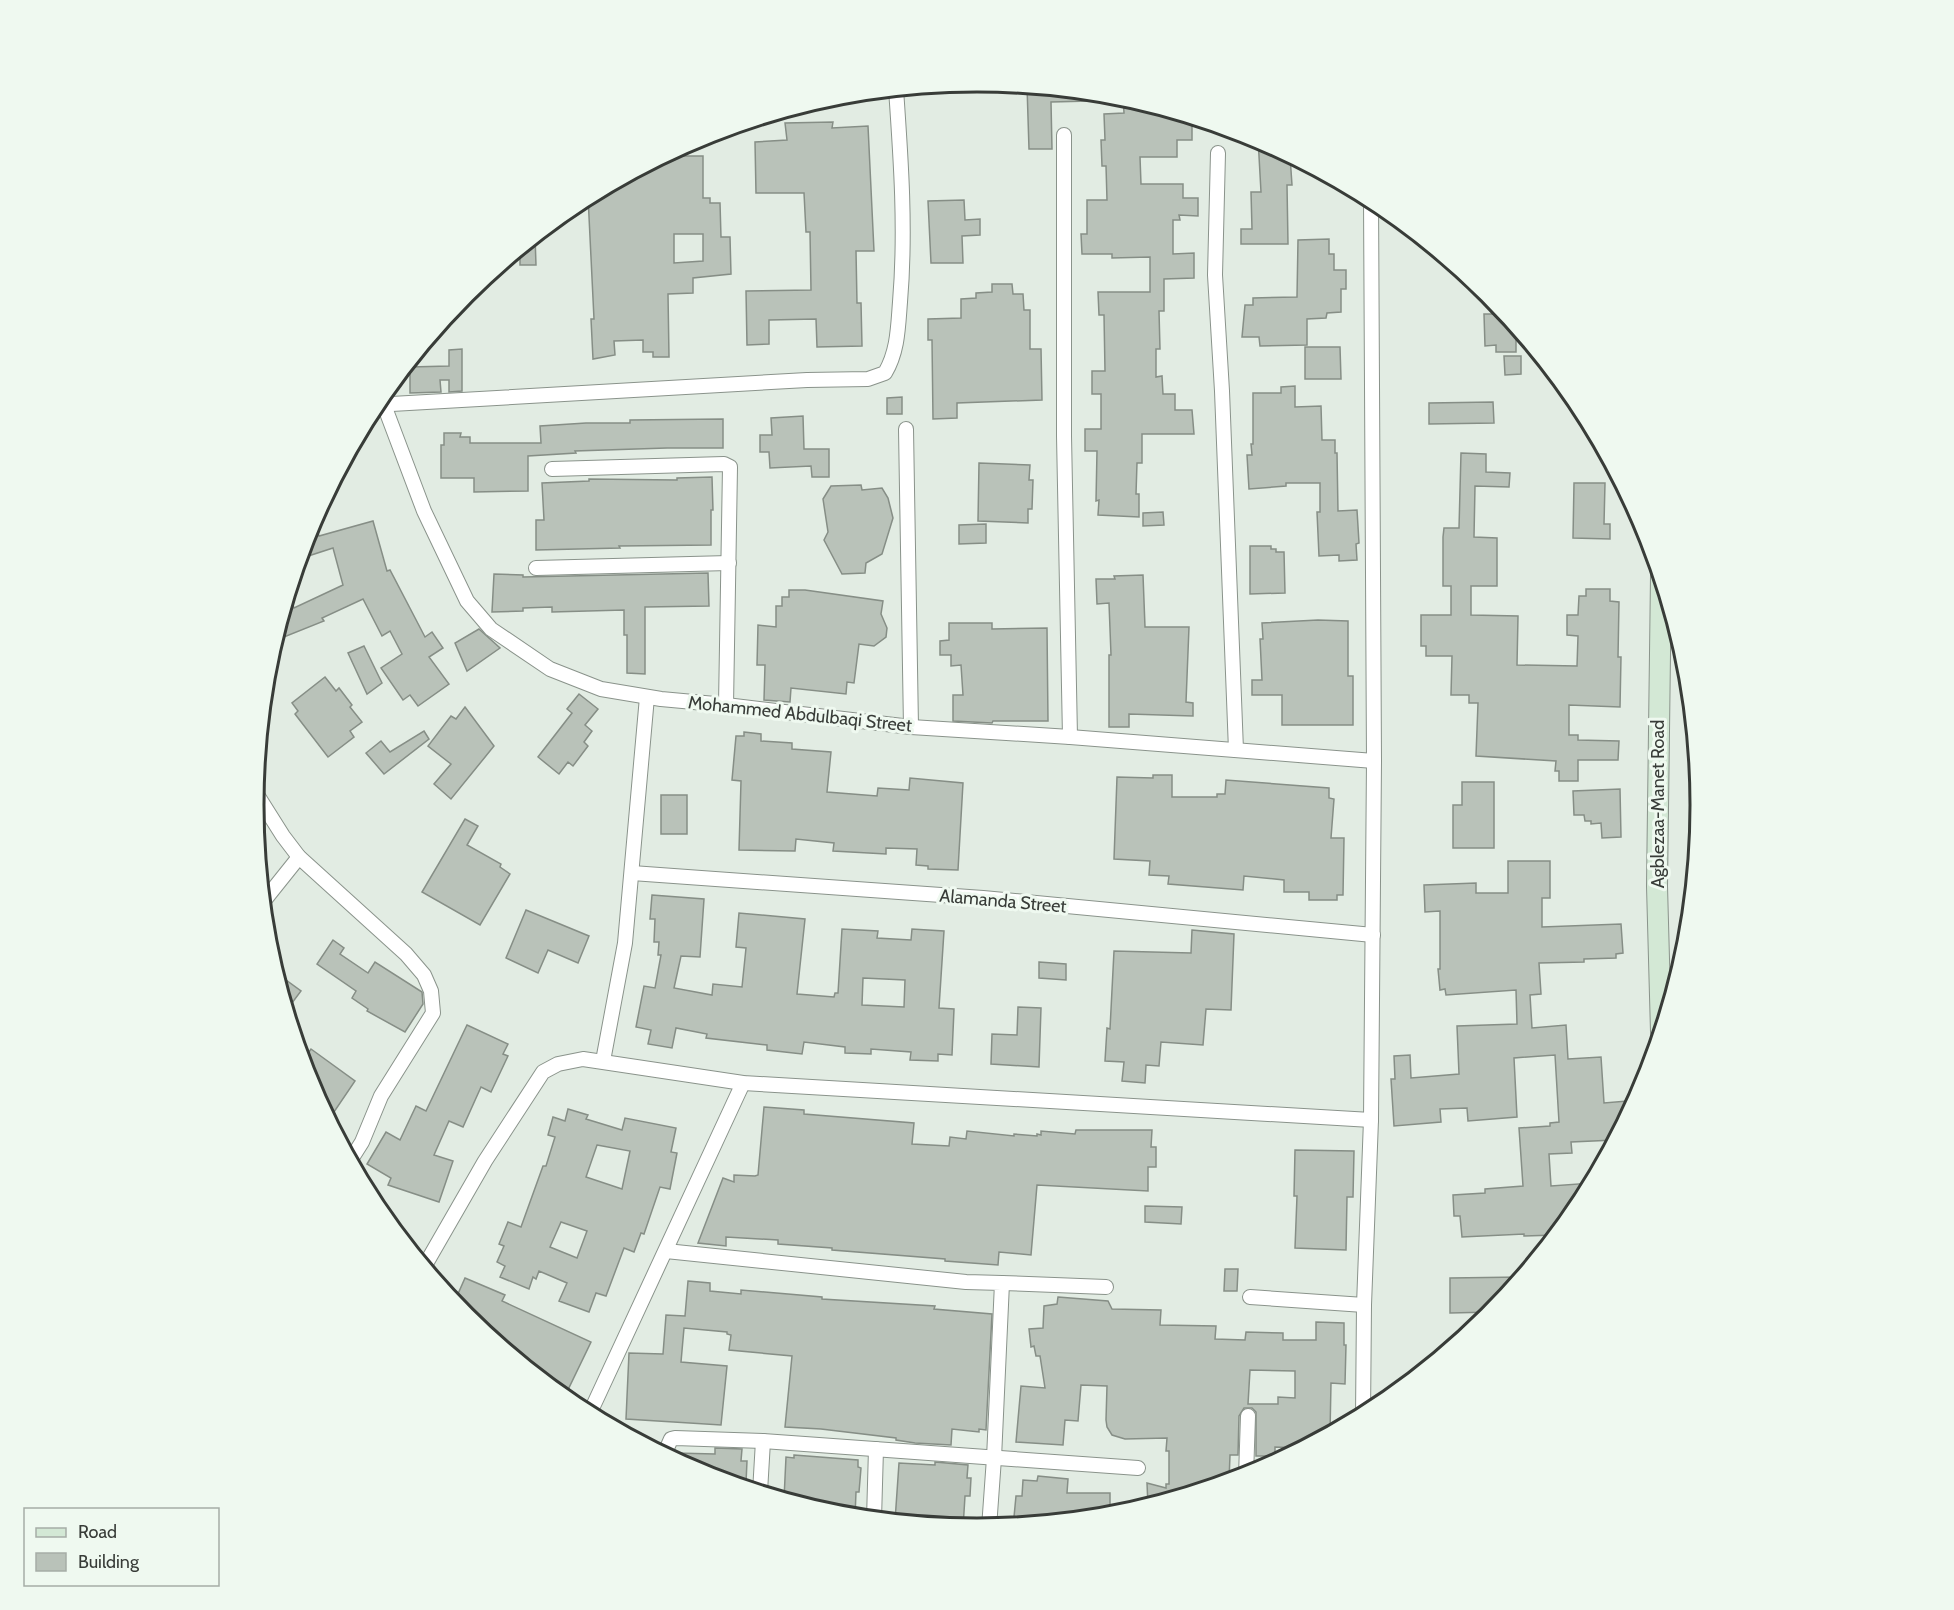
<svg xmlns="http://www.w3.org/2000/svg" width="1954" height="1610" font-family="Cabin,sans-serif">
<style>
.building{fill:#b9c2b9;stroke:#868e86;stroke-width:1.5;fill-rule:evenodd}
.lines{fill:none;stroke-linecap:round;stroke-linejoin:round}
.street-casing{stroke:#8a938b;stroke-width:16}
.secondary-casing{stroke:#8a938b;stroke-width:22}
.street{stroke:#fff;stroke-width:14}
.secondary{stroke:#d3e8d5;stroke-width:20}
.labels{text-anchor:middle;stroke-width:6;stroke-linejoin:round;paint-order:stroke}
.street-label{font-size:18px;fill:#383c38;stroke:#eff9f0}
.rim{fill:none;stroke:#383c38;stroke-width:3}
</style>
<rect width="100%" height="100%" fill="#e2ece3"/>
<g class="building">
<path d="M 1027,86 L 1090,92 L 1090,101 L 1051,102 L 1052,149 L 1029,149 Z"/>
<path d="M 1123,96 L 1192,117 L 1192,140 L 1177,140 L 1177,157 L 1140,157 L 1141,184 L 1183,184 L 1183,198 L 1198,198 L 1198,216 L 1179,215 L 1180,220 L 1173,220 L 1173,254 L 1194,253 L 1194,278 L 1164,279 L 1164,311 L 1159,311 L 1160,349 L 1156,349 L 1156,377 L 1162,376 L 1163,394 L 1175,394 L 1175,410 L 1192,410 L 1194,434 L 1142,434 L 1142,463 L 1137,463 L 1136,494 L 1139,494 L 1139,517 L 1098,515 L 1099,500 L 1096,501 L 1097,451 L 1085,451 L 1085,429 L 1101,429 L 1101,394 L 1092,394 L 1092,371 L 1105,371 L 1104,315 L 1099,315 L 1098,292 L 1150,292 L 1150,257 L 1112,258 L 1112,254 L 1082,254 L 1081,234 L 1087,234 L 1087,200 L 1107,200 L 1106,166 L 1102,166 L 1101,140 L 1105,140 L 1104,114 L 1124,113 Z"/>
<path d="M 833,122 L 832,128 L 868,126 L 874,251 L 856,251 L 857,303 L 861,303 L 862,346 L 817,347 L 816,319 L 769,320 L 769,344 L 747,345 L 746,291 L 811,290 L 810,232 L 806,232 L 804,193 L 756,193 L 755,142 L 787,140 L 785,123 Z"/>
<path d="M 1258,138 L 1290,156 L 1292,185 L 1287,185 L 1288,244 L 1241,244 L 1241,229 L 1252,229 L 1251,192 L 1261,192 Z"/>
<path d="M 662,156 L 703,156 L 703,198 L 710,198 L 710,203 L 720,203 L 721,237 L 730,237 L 731,274 L 693,278 L 693,293 L 668,294 L 669,357 L 653,357 L 653,352 L 643,352 L 643,340 L 614,341 L 615,355 L 593,359 L 591,319 L 594,319 L 588,196 ZM 674,234 L 703,234 L 703,261 L 674,263 Z"/>
<path d="M 964,200 L 965,220 L 980,219 L 980,235 L 962,236 L 963,263 L 931,263 L 928,201 Z"/>
<path d="M 535,236 L 536,265 L 520,265 L 520,248 Z"/>
<path d="M 1329,239 L 1329,254 L 1334,254 L 1334,270 L 1346,270 L 1346,289 L 1341,289 L 1341,312 L 1327,313 L 1326,318 L 1307,319 L 1307,345 L 1260,346 L 1259,337 L 1242,337 L 1245,305 L 1253,305 L 1253,298 L 1297,297 L 1298,240 Z"/>
<path d="M 992,284 L 1012,284 L 1013,294 L 1023,294 L 1024,310 L 1030,310 L 1030,349 L 1041,349 L 1042,400 L 957,403 L 957,418 L 933,419 L 932,340 L 928,340 L 928,319 L 961,318 L 961,299 L 976,298 L 976,293 L 992,292 Z"/>
<path d="M 1496,301 L 1516,326 L 1516,352 L 1496,352 L 1496,345 L 1485,346 L 1484,314 L 1496,314 Z"/>
<path d="M 1305,347 L 1340,347 L 1341,379 L 1305,379 Z"/>
<path d="M 462,349 L 462,391 L 449,392 L 449,380 L 440,380 L 441,392 L 410,393 L 410,367 L 449,366 L 449,350 Z"/>
<path d="M 1504,356 L 1521,356 L 1521,374 L 1505,375 Z"/>
<path d="M 1295,386 L 1295,407 L 1321,406 L 1322,440 L 1335,440 L 1335,453 L 1337,453 L 1338,511 L 1357,510 L 1359,543 L 1356,544 L 1357,560 L 1339,561 L 1339,555 L 1319,556 L 1317,512 L 1320,512 L 1320,483 L 1286,483 L 1286,486 L 1249,489 L 1247,455 L 1252,455 L 1251,444 L 1253,444 L 1253,393 L 1281,393 L 1281,387 Z"/>
<path d="M 902,397 L 902,414 L 887,414 L 887,398 Z"/>
<path d="M 1493,402 L 1494,423 L 1429,424 L 1429,403 Z"/>
<path d="M 803,416 L 804,449 L 829,449 L 829,477 L 812,477 L 811,466 L 770,468 L 769,452 L 760,452 L 760,435 L 772,435 L 771,418 Z"/>
<path d="M 723,419 L 723,448 L 667,448 L 575,451 L 576,453 L 528,456 L 528,491 L 474,492 L 474,478 L 441,478 L 441,445 L 444,445 L 444,433 L 461,433 L 460,437 L 470,437 L 470,443 L 541,443 L 540,426 L 586,423 L 630,423 L 630,420 Z"/>
<path d="M 1461,453 L 1486,454 L 1486,472 L 1510,473 L 1509,487 L 1475,486 L 1474,537 L 1497,538 L 1497,586 L 1471,586 L 1471,615 L 1518,616 L 1517,665 L 1577,666 L 1578,636 L 1567,635 L 1567,615 L 1578,615 L 1579,596 L 1586,596 L 1586,589 L 1610,589 L 1610,601 L 1619,602 L 1618,657 L 1621,657 L 1620,707 L 1569,705 L 1569,735 L 1578,735 L 1578,740 L 1619,741 L 1618,760 L 1578,760 L 1578,781 L 1559,781 L 1559,771 L 1555,771 L 1556,761 L 1476,756 L 1478,703 L 1469,703 L 1469,695 L 1451,695 L 1452,656 L 1426,656 L 1426,646 L 1421,646 L 1421,615 L 1451,615 L 1451,586 L 1443,586 L 1443,537 L 1444,528 L 1459,528 Z"/>
<path d="M 979,463 L 1030,465 L 1029,480 L 1033,480 L 1032,509 L 1028,509 L 1028,523 L 978,521 Z"/>
<path d="M 712,477 L 713,510 L 711,510 L 711,545 L 619,546 L 620,548 L 536,550 L 536,520 L 544,520 L 542,483 L 589,481 L 589,479 L 677,480 L 677,478 Z"/>
<path d="M 1574,483 L 1605,483 L 1604,524 L 1610,524 L 1610,539 L 1573,538 Z"/>
<path d="M 861,485 L 862,490 L 882,488 L 888,498 L 893,518 L 882,554 L 866,563 L 865,573 L 842,574 L 824,540 L 828,532 L 823,499 L 831,486 Z"/>
<path d="M 1163,512 L 1164,525 L 1143,526 L 1143,513 Z"/>
<path d="M 313,519 L 319,536 L 373,521 L 387,571 L 390,570 L 425,637 L 432,632 L 443,648 L 429,657 L 449,684 L 418,706 L 410,695 L 403,700 L 381,668 L 402,654 L 390,631 L 382,636 L 363,599 L 322,618 L 324,621 L 274,641 L 288,593 L 294,608 L 343,585 L 333,548 L 299,559 Z"/>
<path d="M 986,524 L 986,543 L 959,544 L 959,525 Z"/>
<path d="M 1250,546 L 1271,546 L 1271,549 L 1276,549 L 1276,552 L 1284,552 L 1285,593 L 1250,594 Z"/>
<path d="M 708,573 L 709,606 L 645,607 L 645,674 L 627,673 L 627,635 L 624,635 L 624,610 L 552,612 L 552,607 L 523,608 L 523,611 L 492,612 L 494,574 L 523,575 L 523,577 Z"/>
<path d="M 1143,575 L 1145,627 L 1189,627 L 1186,702 L 1193,703 L 1193,716 L 1129,714 L 1129,727 L 1109,727 L 1109,655 L 1111,655 L 1109,603 L 1097,604 L 1096,579 L 1115,579 L 1114,576 Z"/>
<path d="M 789,590 L 805,590 L 883,601 L 881,614 L 887,628 L 886,637 L 874,646 L 859,644 L 854,683 L 847,682 L 846,694 L 791,688 L 790,702 L 764,700 L 765,665 L 757,665 L 758,625 L 776,627 L 776,606 L 782,606 L 782,597 L 789,597 Z"/>
<path d="M 1318,620 L 1348,621 L 1348,676 L 1353,676 L 1353,725 L 1282,725 L 1282,695 L 1252,695 L 1252,680 L 1262,680 L 1260,639 L 1263,639 L 1262,623 Z"/>
<path d="M 949,623 L 992,623 L 992,629 L 1047,628 L 1048,721 L 993,721 L 992,723 L 953,721 L 953,695 L 963,695 L 961,665 L 951,666 L 951,655 L 940,655 L 940,641 L 949,640 Z"/>
<path d="M 479,629 L 500,648 L 467,671 L 455,643 Z"/>
<path d="M 364,646 L 382,683 L 367,694 L 348,653 Z"/>
<path d="M 325,677 L 336,691 L 339,688 L 352,705 L 350,707 L 362,722 L 350,731 L 354,737 L 328,757 L 295,714 L 298,711 L 292,703 Z"/>
<path d="M 579,694 L 598,709 L 585,725 L 592,731 L 584,742 L 588,746 L 573,766 L 568,762 L 559,774 L 538,757 L 572,713 L 567,709 Z"/>
<path d="M 465,707 L 494,746 L 451,799 L 434,784 L 451,764 L 428,746 L 451,716 L 456,719 Z"/>
<path d="M 424,731 L 429,739 L 384,774 L 366,753 L 381,741 L 390,752 Z"/>
<path d="M 744,732 L 761,734 L 761,741 L 792,743 L 792,749 L 831,752 L 827,792 L 877,796 L 878,788 L 909,790 L 910,778 L 963,783 L 958,870 L 928,869 L 928,866 L 916,865 L 917,849 L 886,848 L 886,854 L 833,851 L 834,843 L 796,839 L 795,851 L 739,850 L 741,781 L 732,780 L 736,736 L 744,736 Z"/>
<path d="M 1153,775 L 1172,775 L 1172,797 L 1217,797 L 1217,794 L 1225,794 L 1226,780 L 1329,788 L 1329,798 L 1334,799 L 1331,838 L 1344,838 L 1343,895 L 1337,895 L 1337,900 L 1309,900 L 1309,892 L 1284,892 L 1284,880 L 1244,876 L 1243,890 L 1168,884 L 1169,876 L 1149,875 L 1150,861 L 1114,859 L 1117,777 L 1153,778 Z"/>
<path d="M 1462,782 L 1494,782 L 1494,848 L 1453,848 L 1453,805 L 1462,805 Z"/>
<path d="M 1620,789 L 1621,837 L 1602,838 L 1601,823 L 1591,824 L 1591,821 L 1585,821 L 1584,815 L 1574,815 L 1573,791 Z"/>
<rect x="661" y="795" width="26" height="39"/>
<path d="M 465,819 L 478,826 L 467,845 L 501,864 L 500,867 L 510,874 L 480,925 L 422,892 Z"/>
<path d="M 1508,861 L 1550,861 L 1550,898 L 1542,898 L 1542,927 L 1621,924 L 1623,953 L 1616,954 L 1616,958 L 1584,959 L 1584,962 L 1539,963 L 1541,994 L 1530,995 L 1532,1028 L 1566,1025 L 1568,1059 L 1601,1057 L 1604,1103 L 1627,1101 L 1628,1116 L 1615,1140 L 1571,1142 L 1572,1153 L 1549,1154 L 1551,1186 L 1592,1183 L 1579,1208 L 1556,1235 L 1524,1236 L 1524,1234 L 1462,1237 L 1460,1216 L 1454,1216 L 1453,1195 L 1485,1193 L 1485,1189 L 1523,1186 L 1519,1128 L 1550,1126 L 1550,1123 L 1559,1122 L 1555,1055 L 1514,1058 L 1517,1117 L 1468,1121 L 1467,1108 L 1440,1109 L 1441,1122 L 1394,1126 L 1391,1079 L 1395,1079 L 1394,1056 L 1410,1055 L 1411,1078 L 1459,1074 L 1457,1026 L 1517,1024 L 1516,990 L 1446,995 L 1445,989 L 1440,990 L 1438,969 L 1440,969 L 1440,911 L 1425,912 L 1424,885 L 1476,883 L 1476,893 L 1508,893 Z"/>
<path d="M 652,895 L 704,899 L 700,957 L 681,956 L 674,988 L 712,995 L 713,984 L 742,987 L 746,948 L 736,947 L 739,913 L 805,919 L 797,994 L 834,997 L 835,993 L 838,993 L 842,929 L 878,931 L 877,938 L 911,940 L 912,929 L 944,931 L 939,1008 L 954,1009 L 952,1055 L 938,1054 L 938,1061 L 910,1060 L 911,1052 L 871,1049 L 871,1054 L 845,1053 L 845,1047 L 804,1042 L 802,1054 L 767,1050 L 767,1045 L 706,1038 L 707,1034 L 676,1028 L 672,1048 L 648,1044 L 651,1030 L 636,1027 L 644,986 L 655,988 L 661,955 L 658,955 L 659,942 L 654,942 L 655,919 L 650,919 ZM 863,978 L 905,980 L 904,1007 L 862,1005 Z"/>
<path d="M 526,910 L 589,936 L 578,963 L 548,950 L 538,973 L 506,958 Z"/>
<path d="M 1192,930 L 1234,934 L 1231,1010 L 1206,1009 L 1203,1045 L 1161,1042 L 1159,1066 L 1146,1065 L 1145,1083 L 1122,1081 L 1124,1062 L 1105,1061 L 1107,1028 L 1110,1029 L 1114,951 L 1191,953 Z"/>
<path d="M 333,940 L 344,948 L 340,954 L 368,973 L 375,962 L 422,992 L 423,1004 L 405,1032 L 367,1011 L 368,1009 L 352,998 L 356,991 L 317,964 Z"/>
<path d="M 1039,962 L 1066,964 L 1066,980 L 1039,978 Z"/>
<path d="M 275,972 L 301,991 L 286,1011 L 281,992 Z"/>
<path d="M 1018,1007 L 1041,1008 L 1039,1067 L 991,1064 L 992,1034 L 1017,1035 Z"/>
<path d="M 467,1025 L 508,1044 L 503,1054 L 508,1056 L 491,1092 L 481,1087 L 463,1127 L 449,1121 L 434,1155 L 453,1161 L 439,1202 L 388,1185 L 391,1178 L 367,1164 L 386,1132 L 400,1140 L 416,1106 L 426,1111 Z"/>
<path d="M 311,1049 L 355,1081 L 334,1112 L 319,1102 L 308,1082 L 302,1062 Z"/>
<path d="M 764,1107 L 804,1110 L 804,1114 L 914,1123 L 912,1144 L 949,1146 L 950,1137 L 966,1139 L 967,1131 L 1014,1136 L 1014,1134 L 1037,1136 L 1037,1134 L 1041,1135 L 1041,1131 L 1075,1134 L 1076,1130 L 1152,1130 L 1151,1147 L 1156,1147 L 1156,1167 L 1148,1167 L 1148,1191 L 1037,1185 L 1031,1255 L 999,1252 L 998,1265 L 945,1261 L 945,1259 L 832,1250 L 832,1248 L 778,1244 L 778,1240 L 726,1237 L 726,1246 L 698,1243 L 723,1178 L 734,1182 L 734,1175 L 755,1176 L 758,1175 Z"/>
<path d="M 568,1109 L 588,1115 L 586,1119 L 622,1130 L 625,1118 L 676,1128 L 671,1152 L 677,1153 L 670,1189 L 660,1187 L 644,1234 L 641,1233 L 634,1252 L 624,1248 L 606,1296 L 596,1293 L 589,1312 L 559,1301 L 567,1283 L 539,1271 L 536,1279 L 533,1277 L 529,1289 L 500,1277 L 505,1266 L 497,1262 L 504,1246 L 499,1244 L 508,1222 L 521,1227 L 543,1166 L 546,1166 L 555,1137 L 548,1135 L 553,1117 L 565,1121 ZM 597,1145 L 630,1151 L 622,1189 L 586,1177 ZM 561,1222 L 587,1231 L 577,1258 L 550,1247 Z"/>
<path d="M 1295,1150 L 1354,1151 L 1353,1197 L 1347,1197 L 1346,1250 L 1295,1248 L 1297,1196 L 1294,1196 Z"/>
<path d="M 1145,1206 L 1182,1207 L 1181,1224 L 1145,1222 Z"/>
<path d="M 1225,1269 L 1238,1269 L 1237,1291 L 1224,1291 Z"/>
<path d="M 1521,1277 L 1493,1312 L 1450,1313 L 1450,1278 Z"/>
<path d="M 465,1278 L 505,1295 L 502,1301 L 591,1342 L 564,1398 L 465,1317 L 454,1303 Z"/>
<path d="M 688,1281 L 710,1283 L 710,1291 L 741,1294 L 741,1290 L 822,1297 L 822,1299 L 935,1306 L 934,1309 L 992,1314 L 986,1430 L 979,1429 L 979,1432 L 952,1429 L 951,1445 L 915,1443 L 896,1440 L 896,1438 L 821,1429 L 785,1427 L 792,1356 L 729,1350 L 731,1335 L 727,1334 L 727,1332 L 684,1328 L 681,1362 L 727,1366 L 721,1425 L 626,1419 L 629,1353 L 663,1354 L 666,1315 L 685,1316 Z"/>
<path d="M 1058,1297 L 1108,1301 L 1112,1309 L 1161,1310 L 1160,1325 L 1216,1326 L 1215,1339 L 1245,1340 L 1246,1332 L 1283,1333 L 1283,1340 L 1316,1340 L 1316,1322 L 1344,1323 L 1344,1345 L 1346,1345 L 1345,1384 L 1331,1383 L 1330,1433 L 1303,1448 L 1275,1447 L 1275,1456 L 1256,1456 L 1256,1412 L 1252,1408 L 1244,1408 L 1239,1416 L 1238,1455 L 1230,1455 L 1229,1481 L 1148,1506 L 1147,1483 L 1166,1488 L 1166,1484 L 1169,1484 L 1169,1451 L 1166,1451 L 1167,1438 L 1125,1439 L 1112,1435 L 1107,1427 L 1106,1420 L 1107,1386 L 1081,1385 L 1078,1421 L 1065,1420 L 1063,1445 L 1016,1442 L 1021,1386 L 1045,1388 L 1040,1356 L 1036,1356 L 1034,1346 L 1031,1347 L 1029,1329 L 1043,1328 L 1044,1306 L 1057,1304 ZM 1250,1370 L 1295,1371 L 1295,1398 L 1278,1397 L 1278,1404 L 1248,1404 Z"/>
<path d="M 715,1448 L 742,1449 L 741,1461 L 747,1461 L 746,1483 L 740,1482 L 740,1486 L 700,1474 L 672,1459 L 675,1453 L 715,1454 Z"/>
<path d="M 794,1455 L 858,1460 L 858,1467 L 861,1468 L 859,1492 L 856,1492 L 855,1517 L 835,1515 L 784,1499 L 786,1457 L 794,1458 Z"/>
<path d="M 935,1462 L 968,1465 L 967,1478 L 971,1478 L 970,1496 L 965,1496 L 963,1528 L 895,1521 L 899,1463 L 935,1465 Z"/>
<path d="M 1038,1476 L 1068,1479 L 1067,1493 L 1110,1493 L 1110,1516 L 1033,1523 L 1020,1522 L 1020,1517 L 1014,1517 L 1016,1496 L 1022,1496 L 1023,1480 L 1037,1481 Z"/>
</g>
<g class="lines">
<g class="street-casing">
<g id="street">
<path d="M 1064,135 L 1064,436 L 1070,737"/>
<path d="M 1218,153 L 1215,275 L 1222,391 L 1236,750"/>
<path d="M 374,405 L 807,380 L 868,379 L 885,373 C 898,351 898,327 900,302 C 906,231 901,160 896,89"/>
<path d="M 384,405 L 424,511 L 467,601 L 491,629 L 550,669 L 601,689 L 661,699 L 726,705 L 911,727 L 1070,737 L 1374,761"/>
<path d="M 906,429 L 911,727"/>
<path d="M 552,469 L 724,464 L 730,467 L 726,705"/>
<path d="M 536,568 L 729,563"/>
<path d="M 254,790 L 283,836 L 299,857 L 406,954 L 424,975 L 431,991 L 433,1013 L 381,1096 L 362,1142 L 350,1161"/>
<path d="M 632,873 L 983,898 L 1373,935"/>
<path d="M 263,902 L 299,857"/>
<path d="M 603,1061 L 625,943 L 647,697"/>
<path d="M 666,1251 L 966,1282 L 1002,1283 L 994,1458 L 989,1528"/>
<path d="M 424,1267 L 485,1161 L 543,1072 L 558,1064 L 583,1059 L 743,1083 L 1371,1120"/>
<path d="M 1002,1283 L 1106,1287"/>
<path d="M 1250,1297 L 1364,1305"/>
<path d="M 589,1415 L 743,1083"/>
<path d="M 1363,1416 L 1364,1305 L 1371,1120 L 1374,761 L 1371,198"/>
<path d="M 664,1455 L 671,1439 L 675,1438 L 763,1441 L 1138,1468"/>
<path d="M 1246,1476 L 1248,1416"/>
<path d="M 760,1492 L 763,1441"/>
<path d="M 874,1519 L 876,1449"/>
</g>
</g>
<g class="secondary-casing">
<path id="secondary" d="M 1661,576 L 1657,886 L 1661,1032"/>
</g>
<use href="#street" class="street"/>
<use href="#secondary" class="secondary"/>
</g>
<g class="labels">
<g class="street-label">
<text transform="translate(800 714) rotate(6)" y="6">Mohammed Abdulbaqi Street</text>
<text transform="translate(1658 804) rotate(-90)" y="6">Agblezaa-Manet Road</text>
<text transform="translate(1003 901) rotate(5)" y="6">Alamanda Street</text>
</g>
</g>
<path d="M0 0H1954V1610H0ZM264 805a713 713 0 1 1 1426 0a713 713 0 1 1-1426 0Z" fill="#eff9f0" fill-rule="evenodd"/>
<path class="rim" d="M264 805a713 713 0 1 1 1426 0a713 713 0 1 1-1426 0Z"/>
<rect x="24" y="1508" width="195" height="78" fill="#eff9f0" stroke="#a6ada6" stroke-width="1.5"/>
<rect x="36" y="1528" width="30" height="9" fill="#d3e8d5" stroke="#a6ada6" stroke-width="1.5"/>
<text x="78" y="1538" font-size="18" fill="#383c38">Road</text>
<rect x="36" y="1553" width="30" height="18" fill="#b9c2b9" stroke="#a6ada6" stroke-width="1.5"/>
<text x="78" y="1568" font-size="18" fill="#383c38">Building</text>
</svg>
